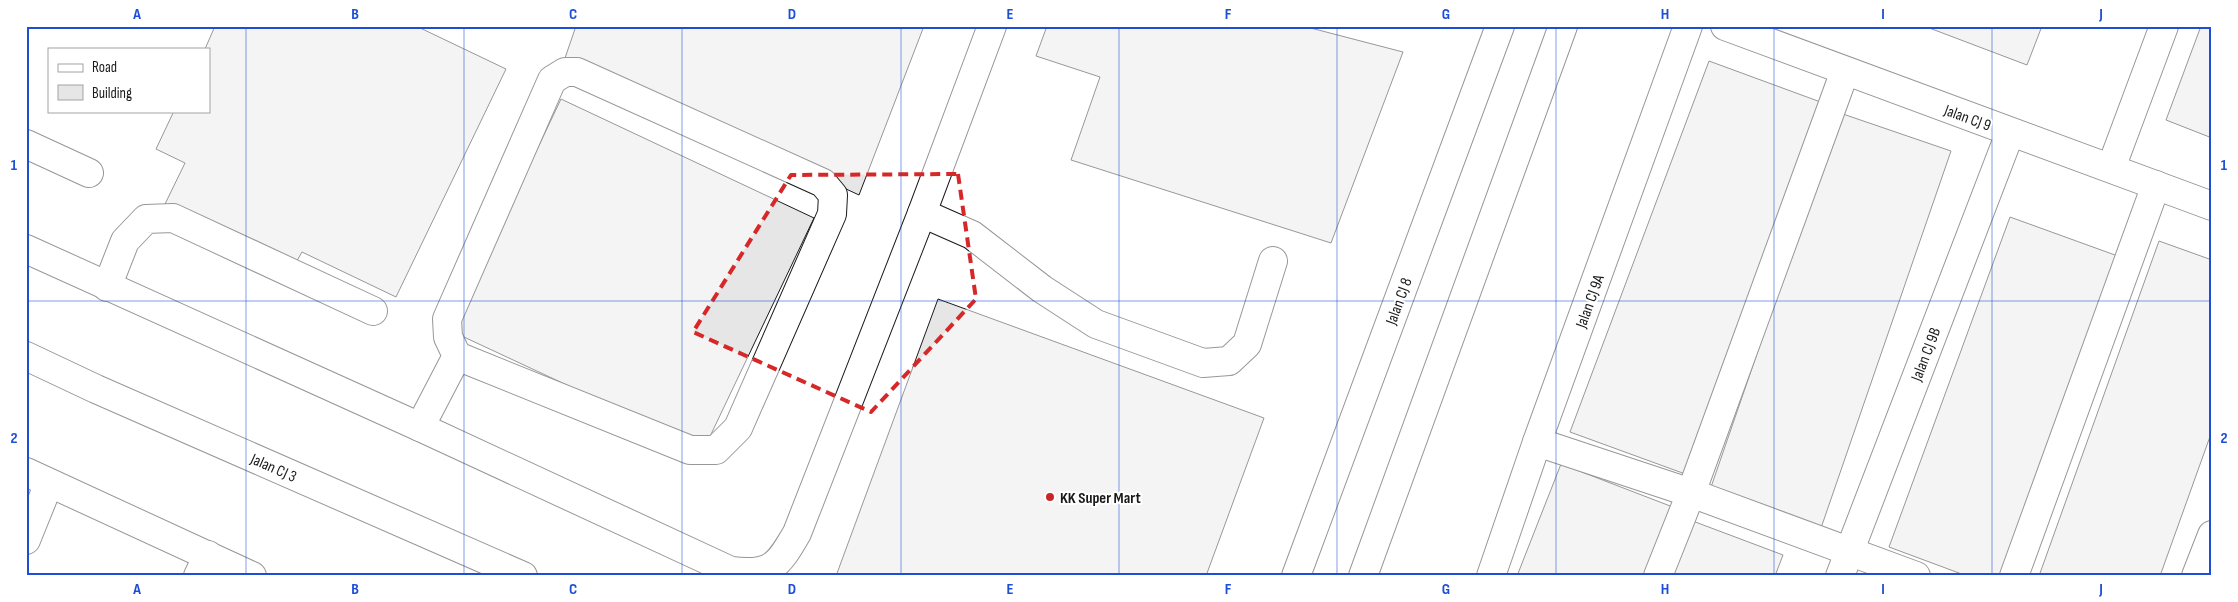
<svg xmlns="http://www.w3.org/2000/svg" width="2238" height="602" font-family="'Sofia Sans Condensed',sans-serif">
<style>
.building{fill:#e6e6e6;stroke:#1a1a1a}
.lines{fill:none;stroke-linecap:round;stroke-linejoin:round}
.minor-casing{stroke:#1a1a1a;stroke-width:30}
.minor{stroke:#fff;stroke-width:28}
.marked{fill:none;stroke:#d62828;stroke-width:4;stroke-dasharray:10 6;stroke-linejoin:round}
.grid{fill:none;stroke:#1d4ed8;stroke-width:1;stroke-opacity:0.55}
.poi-dot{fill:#c62828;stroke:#fff;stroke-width:2}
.labels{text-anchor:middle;stroke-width:4;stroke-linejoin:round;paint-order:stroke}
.street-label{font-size:16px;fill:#1a1a1a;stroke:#fff}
.poi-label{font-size:16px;font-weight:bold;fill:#1a1a1a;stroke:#fff;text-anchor:start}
.neatline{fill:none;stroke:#1d4ed8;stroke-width:2}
.grid-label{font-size:16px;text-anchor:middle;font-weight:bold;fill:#1d4ed8}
</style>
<rect width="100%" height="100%" fill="#fff"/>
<g class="building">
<path d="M 215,26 L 416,26 L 506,69 L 396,297 L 302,252 L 294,266 L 165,204 L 185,163 L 156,149 L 174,111 L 209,111 L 209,49 L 205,49 Z"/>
<path d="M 576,26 L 924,26 L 859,195 L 565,58 Z"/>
<path d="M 1047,26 L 1303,26 L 1403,52 L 1331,243 L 1071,160 L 1100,77 L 1036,56 Z"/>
<path d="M 1924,26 L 2042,26 L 2027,65 Z"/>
<path d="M 2201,26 L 2212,26 L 2212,138 L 2166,120 Z"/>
<path d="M 1709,61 L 1826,104 L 1688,475 L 1570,432 Z"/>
<path d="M 561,99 L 814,218 L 704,449 L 451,331 Z"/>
<path d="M 1840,113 L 1951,151 L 1821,528 L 1710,490 Z"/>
<path d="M 2010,217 L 2126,259 L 2009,576 L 1967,576 L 1889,547 Z"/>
<path d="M 2159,241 L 2212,260 L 2212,431 L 2160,576 L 2039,576 Z"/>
<path d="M 938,299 L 1264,418 L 1206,576 L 836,576 Z"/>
<path d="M 1561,464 L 1678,509 L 1651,576 L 1517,576 Z"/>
<path d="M 1690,520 L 1783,555 L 1775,576 L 1669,576 Z"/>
</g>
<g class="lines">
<g class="minor-casing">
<g id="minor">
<path d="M 1725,26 L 2212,206"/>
<path d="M 26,144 L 89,173"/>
<path d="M 2111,168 L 2164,26"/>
<path d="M 922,213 L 972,235 L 1042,289 L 1096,324 L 1203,363 L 1229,361 L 1247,344 L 1273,261"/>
<path d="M 26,249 L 420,427 L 731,571 C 771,576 778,566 797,533 L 922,213 L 992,26"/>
<path d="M 107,287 L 125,241 L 146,219 L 173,218 L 373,311"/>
<path d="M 26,356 L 96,389 L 523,576"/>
<path d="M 420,427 L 457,356 L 448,337 L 447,319 L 552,80 L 565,72 L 577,72 L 823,183 L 833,195 L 832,214 L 738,428 L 716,450 L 690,450 L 457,356"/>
<path d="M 1537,442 L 1691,493 L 1916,576"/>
<path d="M 26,472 L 252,576"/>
<path d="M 26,540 L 49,483"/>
<path d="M 198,576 L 208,555"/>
<path d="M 1296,576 L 1500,26"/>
<path d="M 1363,576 L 1563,26"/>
<path d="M 1491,576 L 1537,442 L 1688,26"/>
<path d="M 1658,576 L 1691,493 L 1845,71"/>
<path d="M 1840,576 L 2010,133"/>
<path d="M 2014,576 L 2156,185"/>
<path d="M 2196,576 L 2212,535"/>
</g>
</g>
<use href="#minor" class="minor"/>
</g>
<path d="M0 0H2238V602H0ZM 958,174 L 976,299 L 871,412 L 693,332 L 791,175 Z" fill="#fff" fill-opacity=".55" fill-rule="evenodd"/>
<path class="marked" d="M 958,174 L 976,299 L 871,412 L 693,332 L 791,175 Z"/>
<path class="grid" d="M 246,26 L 246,576M 464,26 L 464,576M 682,26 L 682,576M 901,26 L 901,576M 1119,26 L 1119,576M 1337,26 L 1337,576M 1556,26 L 1556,576M 1774,26 L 1774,576M 1992,26 L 1992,576M 26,301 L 2212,301"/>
<circle class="poi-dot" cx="1050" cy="497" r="5"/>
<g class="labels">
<g class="street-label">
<text transform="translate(1968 117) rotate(20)" y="6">Jalan CJ 9</text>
<text transform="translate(1398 301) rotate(-70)" y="6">Jalan CJ 8</text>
<text transform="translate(1589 301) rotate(-70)" y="6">Jalan CJ 9A</text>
<text transform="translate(1925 354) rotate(-69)" y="6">Jalan CJ 9B</text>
<text transform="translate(274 467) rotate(24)" y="6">Jalan CJ 3</text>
</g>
<g class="poi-label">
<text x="1060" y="503">KK Super Mart</text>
</g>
</g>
<rect width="2238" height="602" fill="none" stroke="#ffffff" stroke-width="55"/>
<rect x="48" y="48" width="162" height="65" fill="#ffffff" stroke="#a3a3a3"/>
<rect x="58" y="64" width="25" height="8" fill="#ffffff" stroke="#a3a3a3"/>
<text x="92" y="72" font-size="15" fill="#1a1a1a">Road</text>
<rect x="58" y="85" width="25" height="15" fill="#e6e6e6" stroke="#a3a3a3"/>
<text x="92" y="98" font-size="15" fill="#1a1a1a">Building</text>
<rect x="28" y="28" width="2182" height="546" class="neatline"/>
<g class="grid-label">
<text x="137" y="19">A</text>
<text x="355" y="19">B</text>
<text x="573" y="19">C</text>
<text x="792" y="19">D</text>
<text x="1010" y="19">E</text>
<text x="1228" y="19">F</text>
<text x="1446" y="19">G</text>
<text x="1665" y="19">H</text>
<text x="1883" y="19">I</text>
<text x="2101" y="19">J</text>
<text x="14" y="170">1</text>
<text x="2224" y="170">1</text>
<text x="14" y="443">2</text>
<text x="2224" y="443">2</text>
<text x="137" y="594">A</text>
<text x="355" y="594">B</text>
<text x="573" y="594">C</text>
<text x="792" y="594">D</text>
<text x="1010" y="594">E</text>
<text x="1228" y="594">F</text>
<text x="1446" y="594">G</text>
<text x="1665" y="594">H</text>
<text x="1883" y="594">I</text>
<text x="2101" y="594">J</text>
</g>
</svg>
